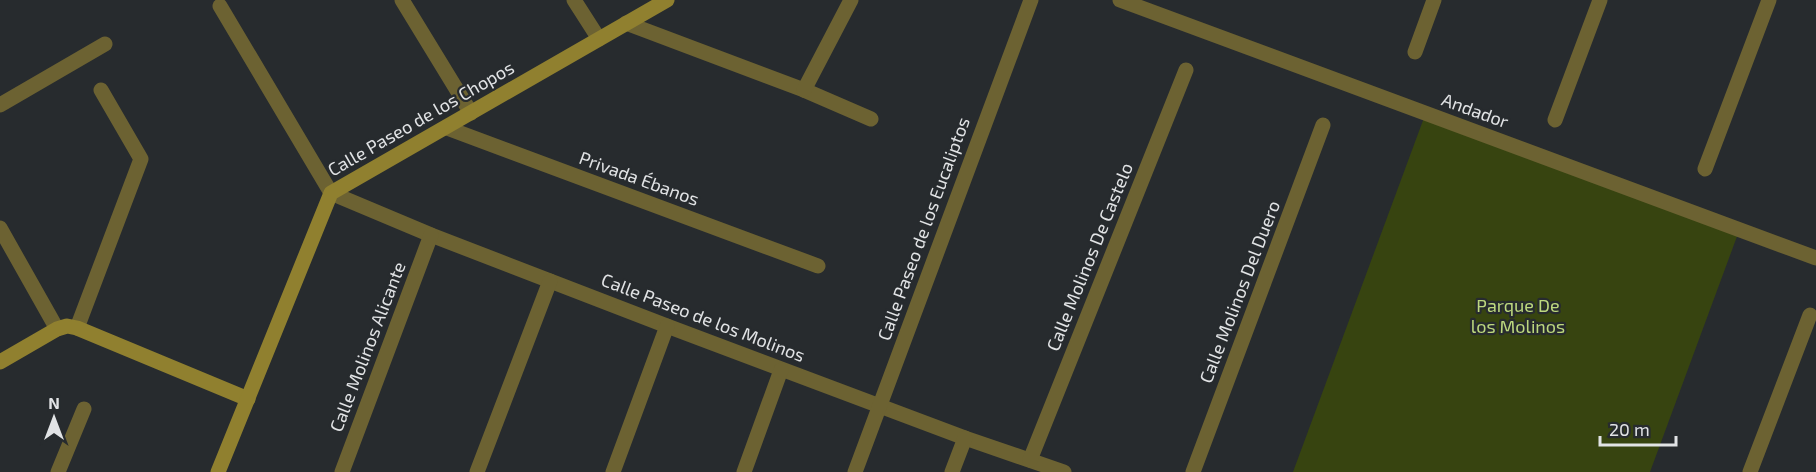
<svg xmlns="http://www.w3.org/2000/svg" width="1816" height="472" font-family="'Exo 2',sans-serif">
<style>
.green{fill:#374410}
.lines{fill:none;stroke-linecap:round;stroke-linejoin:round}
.street{stroke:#6c6232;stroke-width:15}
.secondary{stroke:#90802f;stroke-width:15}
.labels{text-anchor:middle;stroke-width:4.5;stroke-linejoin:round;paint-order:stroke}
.street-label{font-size:18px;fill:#e1e3e5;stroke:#272b2e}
.park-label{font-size:18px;fill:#bdd87e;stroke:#272b2e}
</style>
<rect width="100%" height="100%" fill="#272b2e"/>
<path class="green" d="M 1425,115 L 1739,231 L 1650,472 L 1293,472 Z"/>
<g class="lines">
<g class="street">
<path d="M 402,0 L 471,113"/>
<path d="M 574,0 L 599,39"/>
<path d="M 1120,0 L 1816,258"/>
<path d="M 220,6 L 331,193 L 431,235 L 667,326 L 965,438 L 1064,472"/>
<path d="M 626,23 L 804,90 L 871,119"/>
<path d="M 1415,52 L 1434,0"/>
<path d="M 804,90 L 851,0"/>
<path d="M 0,105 L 105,44"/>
<path d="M 1555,120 L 1600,0"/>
<path d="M 447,128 L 818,266"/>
<path d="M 1705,169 L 1769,0"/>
<path d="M 0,228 L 57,329"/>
<path d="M 77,328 L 141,159 L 101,90"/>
<path d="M 1030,460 L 1186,70"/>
<path d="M 58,472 L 84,409"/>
<path d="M 342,472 L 431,235"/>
<path d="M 477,472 L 550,281"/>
<path d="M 613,472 L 667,326"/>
<path d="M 744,472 L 781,370"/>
<path d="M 855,472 L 1031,0"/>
<path d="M 952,472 L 965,438"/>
<path d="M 1193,472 L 1323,125"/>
<path d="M 1750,472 L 1810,315"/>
</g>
<g class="secondary">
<path d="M 0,362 L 57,329 L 67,326 L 77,328 L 248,399"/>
<path d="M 218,472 L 331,193 L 667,0"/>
</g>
</g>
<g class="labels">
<g class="street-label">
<text transform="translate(1475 111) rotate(20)" y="6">Andador</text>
<text transform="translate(421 119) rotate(-30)" y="6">Calle Paseo de los Chopos</text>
<text transform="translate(639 179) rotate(20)" y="6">Privada Ébanos</text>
<text transform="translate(924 229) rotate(-70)" y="6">Calle Paseo de los Eucaliptos</text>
<text transform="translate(1090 257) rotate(-68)" y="6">Calle Molinos De Castelo</text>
<text transform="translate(1240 292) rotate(-69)" y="6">Calle Molinos Del Duero</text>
<text transform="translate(703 318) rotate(21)" y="6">Calle Paseo de los Molinos</text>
<text transform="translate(368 347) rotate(-69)" y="6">Calle Molinos Alicante</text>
</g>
<g class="park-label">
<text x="1518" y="312">Parque De<tspan x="1518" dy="21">los Molinos</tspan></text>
</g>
</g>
<g transform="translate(54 418)" stroke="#272b2e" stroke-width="4.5" paint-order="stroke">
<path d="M0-4.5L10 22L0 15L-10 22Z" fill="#e1e3e5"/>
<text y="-9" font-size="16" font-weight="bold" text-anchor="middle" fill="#e1e3e5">N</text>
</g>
<path d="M1600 436v9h76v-9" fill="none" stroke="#e1e3e5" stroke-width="3"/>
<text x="1609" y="436" font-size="18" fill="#e1e3e5" stroke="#272b2e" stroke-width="4.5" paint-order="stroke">20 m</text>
</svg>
